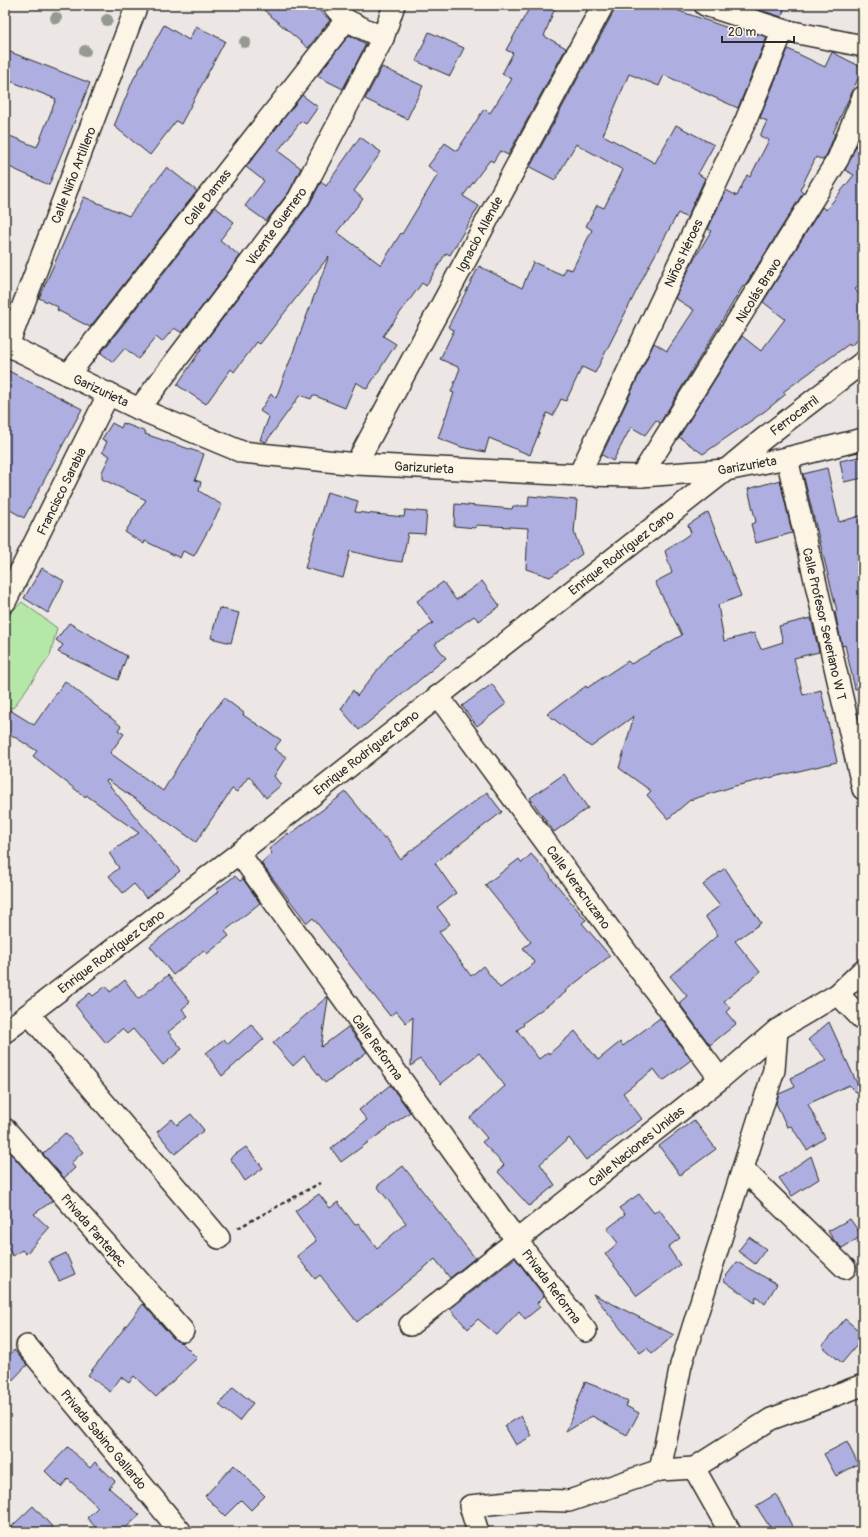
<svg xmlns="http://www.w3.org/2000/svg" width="868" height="1537" font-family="Pangolin,sans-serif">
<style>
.green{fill:#b5e7a8;stroke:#70896a}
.building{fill:#aeafe0;stroke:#2b2b2b}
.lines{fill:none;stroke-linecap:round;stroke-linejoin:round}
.street-casing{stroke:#2b2b2b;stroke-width:24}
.path{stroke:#2b2b2b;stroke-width:2.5;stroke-dasharray:4 3;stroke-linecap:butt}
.street{stroke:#fcf5e5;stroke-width:21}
.tree{fill:#95998f}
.labels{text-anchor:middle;stroke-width:4;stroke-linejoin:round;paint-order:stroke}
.street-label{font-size:13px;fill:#2b2b2b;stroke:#fcf5e5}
</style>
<rect width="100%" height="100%" fill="#ece7e4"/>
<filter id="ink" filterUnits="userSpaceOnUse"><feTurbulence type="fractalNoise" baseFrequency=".025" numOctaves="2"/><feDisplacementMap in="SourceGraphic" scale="8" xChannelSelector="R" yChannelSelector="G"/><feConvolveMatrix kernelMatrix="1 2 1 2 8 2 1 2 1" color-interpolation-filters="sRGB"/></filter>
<g filter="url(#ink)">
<path class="green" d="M 22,602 L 57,628 L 50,656 L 13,708 L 5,707 L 5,622 L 12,611 Z"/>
<g class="building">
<path d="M 258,5 L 313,5 L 330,20 L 308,48 Z"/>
<path d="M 531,5 L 556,5 L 544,36 L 566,48 L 508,155 L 500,151 L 493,162 L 490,160 L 463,196 L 479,206 L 450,255 L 446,253 L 426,286 L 422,283 L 383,336 L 396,344 L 367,389 L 356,382 L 345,408 L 313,395 L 311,399 L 300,395 L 266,442 L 260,440 L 269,417 L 260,411 L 271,394 L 276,398 L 329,256 L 260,344 L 257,342 L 234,372 L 231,369 L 206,404 L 177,385 L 202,348 L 201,347 L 309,205 L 321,182 L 326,186 L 360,137 L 381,152 L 354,191 L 363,199 L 337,232 L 381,265 L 401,233 L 402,234 L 438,174 L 428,166 L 445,143 L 457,151 L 484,109 L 490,113 L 512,79 L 502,74 L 513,53 L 506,50 Z"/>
<path d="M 615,5 L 662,5 L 737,31 L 738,28 L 767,37 L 738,108 L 664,75 L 659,86 L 629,74 L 603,135 L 655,163 L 676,125 L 714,145 L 698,174 L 705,178 L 687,218 L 678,213 L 650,264 L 595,373 L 582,367 L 566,401 L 561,399 L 553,416 L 547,413 L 530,455 L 489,438 L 485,452 L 461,447 L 438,438 L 454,393 L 451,392 L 460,368 L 440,359 L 454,330 L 448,327 L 479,266 L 522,288 L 533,262 L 563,275 L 565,268 L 572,270 L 592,230 L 586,226 L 597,205 L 604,208 L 623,170 L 576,144 L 555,180 L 530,167 L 614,11 Z"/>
<path d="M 744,5 L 785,5 L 782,17 Z"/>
<path d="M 164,25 L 189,40 L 196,26 L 225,41 L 181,124 L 176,121 L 150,155 L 114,126 L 133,80 Z"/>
<path d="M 429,32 L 464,48 L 450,76 L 416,61 Z"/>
<path d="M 349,35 L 366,44 L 343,89 L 317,76 Z"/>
<path d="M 788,49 L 825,67 L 832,52 L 863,68 L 833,133 L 835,134 L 827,154 L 823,160 L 816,157 L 800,190 L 803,193 L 744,287 L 743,286 L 660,423 L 656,420 L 645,435 L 631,427 L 613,461 L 602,455 L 654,343 L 667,351 L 694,310 L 675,298 L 692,263 L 711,231 L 708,229 L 726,190 L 737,196 L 747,175 L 750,177 L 769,140 L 760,136 L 767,121 L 760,118 Z"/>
<path d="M 5,50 L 90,83 L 49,185 L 5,165 L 5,134 L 37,147 L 56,99 L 5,79 Z"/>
<path d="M 382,67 L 423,86 L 407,119 L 365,99 Z"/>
<path d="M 302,95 L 318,107 L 306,124 L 301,121 L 278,151 L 301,168 L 289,192 L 266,221 L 245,206 L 264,181 L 246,167 Z"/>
<path d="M 857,144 L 863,147 L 863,283 L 855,289 L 863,300 L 863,336 L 850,346 L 849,344 L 783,392 L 786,394 L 765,411 L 703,454 L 679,437 L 742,336 L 761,351 L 785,319 L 763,302 L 822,207 L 826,210 L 854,175 L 845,170 Z"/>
<path d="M 167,167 L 197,191 L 90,327 L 57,310 L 58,307 L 39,298 L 84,197 L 129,216 Z"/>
<path d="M 215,207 L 234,222 L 220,240 L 240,256 L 182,333 L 174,328 L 162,342 L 156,337 L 138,359 L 125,348 L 113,362 L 101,353 Z"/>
<path d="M 5,369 L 82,409 L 24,518 L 5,507 Z"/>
<path d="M 112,423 L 121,428 L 123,423 L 146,432 L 145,434 L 204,454 L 195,480 L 201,482 L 199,491 L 222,505 L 194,556 L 183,551 L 180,558 L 145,541 L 144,544 L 125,532 L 146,500 L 102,479 L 102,472 L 110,456 L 102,452 L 107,442 L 102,439 Z"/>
<path d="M 863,456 L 863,478 L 844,482 L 840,461 Z"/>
<path d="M 827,468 L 839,522 L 863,515 L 863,688 L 855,689 L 845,645 L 842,646 L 835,612 L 837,611 L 803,474 Z"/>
<path d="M 780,480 L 792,533 L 756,543 L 751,524 L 756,522 L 748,489 Z"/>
<path d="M 327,492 L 358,501 L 355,512 L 404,517 L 405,510 L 427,512 L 425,534 L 408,533 L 402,562 L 387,560 L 350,551 L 343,578 L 305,568 Z"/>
<path d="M 529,496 L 577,500 L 574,532 L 582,554 L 550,577 L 526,569 L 528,528 L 476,525 L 476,528 L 454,526 L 455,504 L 512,509 L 513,506 L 528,506 Z"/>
<path d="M 708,512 L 741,596 L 718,605 L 724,641 L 754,633 L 761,649 L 783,642 L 779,626 L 811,618 L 819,652 L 794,658 L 803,695 L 821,690 L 837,762 L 735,786 L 690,800 L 668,819 L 647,795 L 651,791 L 619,768 L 634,716 L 591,747 L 547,714 L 586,686 L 587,688 L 628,661 L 631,664 L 682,635 L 655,582 L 672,573 L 665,551 L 691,533 L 688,525 Z"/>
<path d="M 42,568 L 64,581 L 48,613 L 24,598 Z"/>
<path d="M 482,581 L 500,606 L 479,621 L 474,616 L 435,644 L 446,658 L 359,730 L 341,709 L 353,690 L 357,696 L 391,653 L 433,623 L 417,601 L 443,582 L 456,600 Z"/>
<path d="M 219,608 L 239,613 L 231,643 L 211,638 Z"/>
<path d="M 69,623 L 127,656 L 118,680 L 58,652 L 63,645 L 56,640 Z"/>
<path d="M 65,681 L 121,726 L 118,730 L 124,734 L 110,753 L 163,791 L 200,729 L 224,698 L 244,713 L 243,715 L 281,740 L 274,749 L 286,757 L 274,776 L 281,785 L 266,798 L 249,776 L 237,792 L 232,789 L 196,842 L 108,780 L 106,781 L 180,871 L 146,898 L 134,884 L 123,893 L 109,876 L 119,868 L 109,853 L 139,833 L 86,795 L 85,797 L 33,756 L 37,751 L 5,731 L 5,707 L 34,725 Z"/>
<path d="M 492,684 L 506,704 L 477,726 L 462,706 Z"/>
<path d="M 564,774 L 588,808 L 554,832 L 530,798 Z"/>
<path d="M 346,792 L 384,838 L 386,837 L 400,859 L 487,792 L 502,812 L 435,863 L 456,893 L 437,907 L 450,924 L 439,932 L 471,976 L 483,966 L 500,988 L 535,963 L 523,948 L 531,942 L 485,885 L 519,859 L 522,863 L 531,854 L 551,876 L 550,877 L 586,920 L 582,923 L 610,956 L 565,991 L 566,992 L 523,1023 L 524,1025 L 517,1030 L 539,1059 L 548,1052 L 549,1054 L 575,1031 L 598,1060 L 620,1042 L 623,1046 L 660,1018 L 691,1060 L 663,1081 L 654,1069 L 623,1093 L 642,1119 L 586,1160 L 569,1138 L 540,1164 L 555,1185 L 529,1206 L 498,1172 L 504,1165 L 482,1142 L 487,1138 L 470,1118 L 505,1086 L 479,1053 L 441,1084 L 420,1059 L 411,1066 L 413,1017 L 406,1023 L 396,1011 L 390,1016 L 313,918 L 307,923 L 261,863 L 272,853 L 269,849 L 288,833 L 289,835 Z"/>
<path d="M 725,868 L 761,923 L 735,941 L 760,972 L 724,1001 L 730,1008 L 726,1012 L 736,1024 L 710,1045 L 679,1003 L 687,996 L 670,976 L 718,935 L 705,916 L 720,906 L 703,885 Z"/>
<path d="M 235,876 L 240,881 L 243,879 L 260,903 L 225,931 L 229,936 L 207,954 L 204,950 L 173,975 L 150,946 L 219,891 L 217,889 Z"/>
<path d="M 168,975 L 190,1002 L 182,1009 L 188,1016 L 168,1032 L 182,1049 L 163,1065 L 133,1029 L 127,1034 L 122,1029 L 106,1043 L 75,1005 L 90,993 L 93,996 L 106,986 L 110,992 L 125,980 L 138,999 Z"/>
<path d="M 327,997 L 328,999 L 321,1047 L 348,1027 L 367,1052 L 325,1083 L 304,1056 L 293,1066 L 273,1043 Z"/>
<path d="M 829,1022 L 860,1090 L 856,1092 L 849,1085 L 808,1104 L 825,1138 L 807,1150 L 791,1126 L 787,1127 L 776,1103 L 779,1094 L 795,1087 L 791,1078 L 827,1060 L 808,1040 Z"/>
<path d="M 251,1024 L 264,1039 L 222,1076 L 206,1053 L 224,1039 L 228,1044 Z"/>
<path d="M 390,1085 L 410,1112 L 341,1162 L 331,1148 L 367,1120 L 359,1110 Z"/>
<path d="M 191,1114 L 204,1130 L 175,1154 L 157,1132 L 172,1119 L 177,1125 Z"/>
<path d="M 694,1120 L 716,1149 L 680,1175 L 659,1146 Z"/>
<path d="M 65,1133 L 83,1152 L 71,1163 L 75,1168 L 64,1178 L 43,1154 Z"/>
<path d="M 5,1147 L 52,1201 L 34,1214 L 49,1228 L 26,1254 L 22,1250 L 13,1256 L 5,1244 Z"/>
<path d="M 246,1147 L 263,1168 L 245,1181 L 230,1158 Z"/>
<path d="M 811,1156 L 819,1179 L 792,1196 L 779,1178 Z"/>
<path d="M 403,1166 L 475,1258 L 450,1278 L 435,1259 L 357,1322 L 320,1275 L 315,1279 L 297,1256 L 316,1241 L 295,1211 L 319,1194 L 330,1208 L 338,1202 L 355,1225 L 358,1223 L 377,1248 L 406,1223 L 377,1186 Z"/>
<path d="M 639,1194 L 654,1213 L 659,1209 L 680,1238 L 668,1247 L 680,1265 L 637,1296 L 605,1254 L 618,1243 L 607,1229 L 625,1215 L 619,1208 Z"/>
<path d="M 850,1219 L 862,1236 L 842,1248 L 833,1239 L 828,1231 Z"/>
<path d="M 749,1237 L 766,1249 L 755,1264 L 738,1251 Z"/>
<path d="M 66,1253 L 75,1274 L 59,1281 L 49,1261 Z"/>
<path d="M 515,1258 L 544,1296 L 537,1303 L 540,1307 L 525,1319 L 519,1311 L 497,1335 L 478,1319 L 468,1329 L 450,1309 Z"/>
<path d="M 737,1262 L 777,1284 L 765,1304 L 756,1296 L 755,1303 L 723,1280 Z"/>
<path d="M 593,1294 L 674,1335 L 652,1354 L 647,1348 L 640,1353 Z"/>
<path d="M 143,1304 L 174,1339 L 182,1343 L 197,1358 L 156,1397 L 134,1376 L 129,1383 L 121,1377 L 110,1392 L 88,1375 Z"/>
<path d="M 845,1319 L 863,1334 L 863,1338 L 842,1363 L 822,1346 Z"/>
<path d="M 14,1350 L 27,1365 L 5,1388 L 5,1360 Z"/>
<path d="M 585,1382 L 613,1393 L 628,1402 L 626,1406 L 639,1413 L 627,1435 L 592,1416 L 566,1432 Z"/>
<path d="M 233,1387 L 253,1403 L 239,1421 L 219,1405 Z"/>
<path d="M 521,1416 L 532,1436 L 516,1445 L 505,1426 Z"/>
<path d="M 847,1442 L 858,1464 L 836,1476 L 824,1454 Z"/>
<path d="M 68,1447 L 90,1468 L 95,1462 L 115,1481 L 109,1488 L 140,1515 L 121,1532 L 100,1532 L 87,1518 L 98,1507 L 68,1479 L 61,1487 L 45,1471 Z"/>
<path d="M 234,1465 L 265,1496 L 251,1510 L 241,1500 L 225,1516 L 205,1496 Z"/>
<path d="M 776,1494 L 795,1532 L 773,1532 L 756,1506 Z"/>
<path d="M 33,1506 L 57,1532 L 6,1532 Z"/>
</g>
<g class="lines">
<g class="street-casing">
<g id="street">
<path d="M 333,5 L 346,20 L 383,38"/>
<path d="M 705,5 L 783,30 L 863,46"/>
<path d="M 5,344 L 139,409 L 242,452 L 356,464 L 579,475 L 641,476 L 726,470 L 787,458 L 863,439"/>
<path d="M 8,345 L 137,5"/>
<path d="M 68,375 L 346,20"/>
<path d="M 139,409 L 299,198 L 383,38 L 394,5"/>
<path d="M 787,458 L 863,789"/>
<path d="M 356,464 L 603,5"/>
<path d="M 579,475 L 746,120 L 783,30"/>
<path d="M 641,476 L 838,159 L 863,97"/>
<path d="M 5,602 L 109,393"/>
<path d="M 438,696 L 720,1079"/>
<path d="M 239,853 L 517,1241 L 586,1331"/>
<path d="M 838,994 L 863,1020"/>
<path d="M 29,1014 L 219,1238"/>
<path d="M 5,1032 L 239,853 L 726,470 L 763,439 L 863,362"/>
<path d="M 5,1129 L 183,1331"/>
<path d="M 743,1169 L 845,1268"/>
<path d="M 410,1325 L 720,1079 L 777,1030 L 838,994 L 863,970"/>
<path d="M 27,1346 L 181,1532"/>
<path d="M 694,1468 L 730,1532"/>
<path d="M 660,1470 L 681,1365 L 774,1070 L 777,1030"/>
<path d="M 478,1532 L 470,1506 L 529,1500 L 569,1501 L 660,1470 L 694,1468 L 771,1419 L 863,1385"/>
</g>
</g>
<path class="path" d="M 238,1228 L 320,1183"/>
<use href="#street" class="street"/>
</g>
<g class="tree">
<circle cx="56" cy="18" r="6"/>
<circle cx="107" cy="20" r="6"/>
<circle cx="245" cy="42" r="6"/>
<circle cx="85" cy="51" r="6"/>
</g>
</g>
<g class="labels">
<g class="street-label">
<text transform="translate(73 175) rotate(-69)" y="5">Calle Niño Artillero</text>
<text transform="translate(207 197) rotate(-52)" y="5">Calle Damas</text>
<text transform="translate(276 226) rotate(-54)" y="5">Vicente Guerrero</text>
<text transform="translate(479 234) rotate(-62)" y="5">Ignacio Allende</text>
<text transform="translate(683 253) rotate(-65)" y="5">Niños Héroes</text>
<text transform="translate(758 290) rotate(-58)" y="5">Nicolás Bravo</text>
<text transform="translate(101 390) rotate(25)" y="5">Garizurieta</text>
<text transform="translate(794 415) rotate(-37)" y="5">Ferrocarril</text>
<text transform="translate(747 465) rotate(-10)" y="5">Garizurieta</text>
<text transform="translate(424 467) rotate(3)" y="5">Garizurieta</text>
<text transform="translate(61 491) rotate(-64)" y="5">Francisco Sarabia</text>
<text transform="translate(621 552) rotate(-38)" y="5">Enrique Rodríguez Cano</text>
<text transform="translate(825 624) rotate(77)" y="5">Calle Profesor Severiano W T</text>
<text transform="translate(366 752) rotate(-38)" y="5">Enrique Rodríguez Cano</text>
<text transform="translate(579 887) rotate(54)" y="5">Calle Veracruzano</text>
<text transform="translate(111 951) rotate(-37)" y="5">Enrique Rodríguez Cano</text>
<text transform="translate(378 1047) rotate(54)" y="5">Calle Reforma</text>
<text transform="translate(636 1146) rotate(-39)" y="5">Calle Naciones Unidas</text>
<text transform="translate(94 1230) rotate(49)" y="5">Privada Pantepec</text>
<text transform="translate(552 1286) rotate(53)" y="5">Privada Reforma</text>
<text transform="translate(104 1439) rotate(50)" y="5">Privada Sabino Gallardo</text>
</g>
</g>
<rect width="868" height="1537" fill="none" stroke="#fcf5e5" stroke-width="20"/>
<rect x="10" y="10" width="848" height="1517" fill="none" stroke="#2b2b2b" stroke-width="1.5" filter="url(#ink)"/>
<path d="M722 36v6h72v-6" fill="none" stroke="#2b2b2b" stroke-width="2"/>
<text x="728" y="36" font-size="12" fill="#2b2b2b" stroke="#fcf5e5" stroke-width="3" paint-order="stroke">20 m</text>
</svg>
